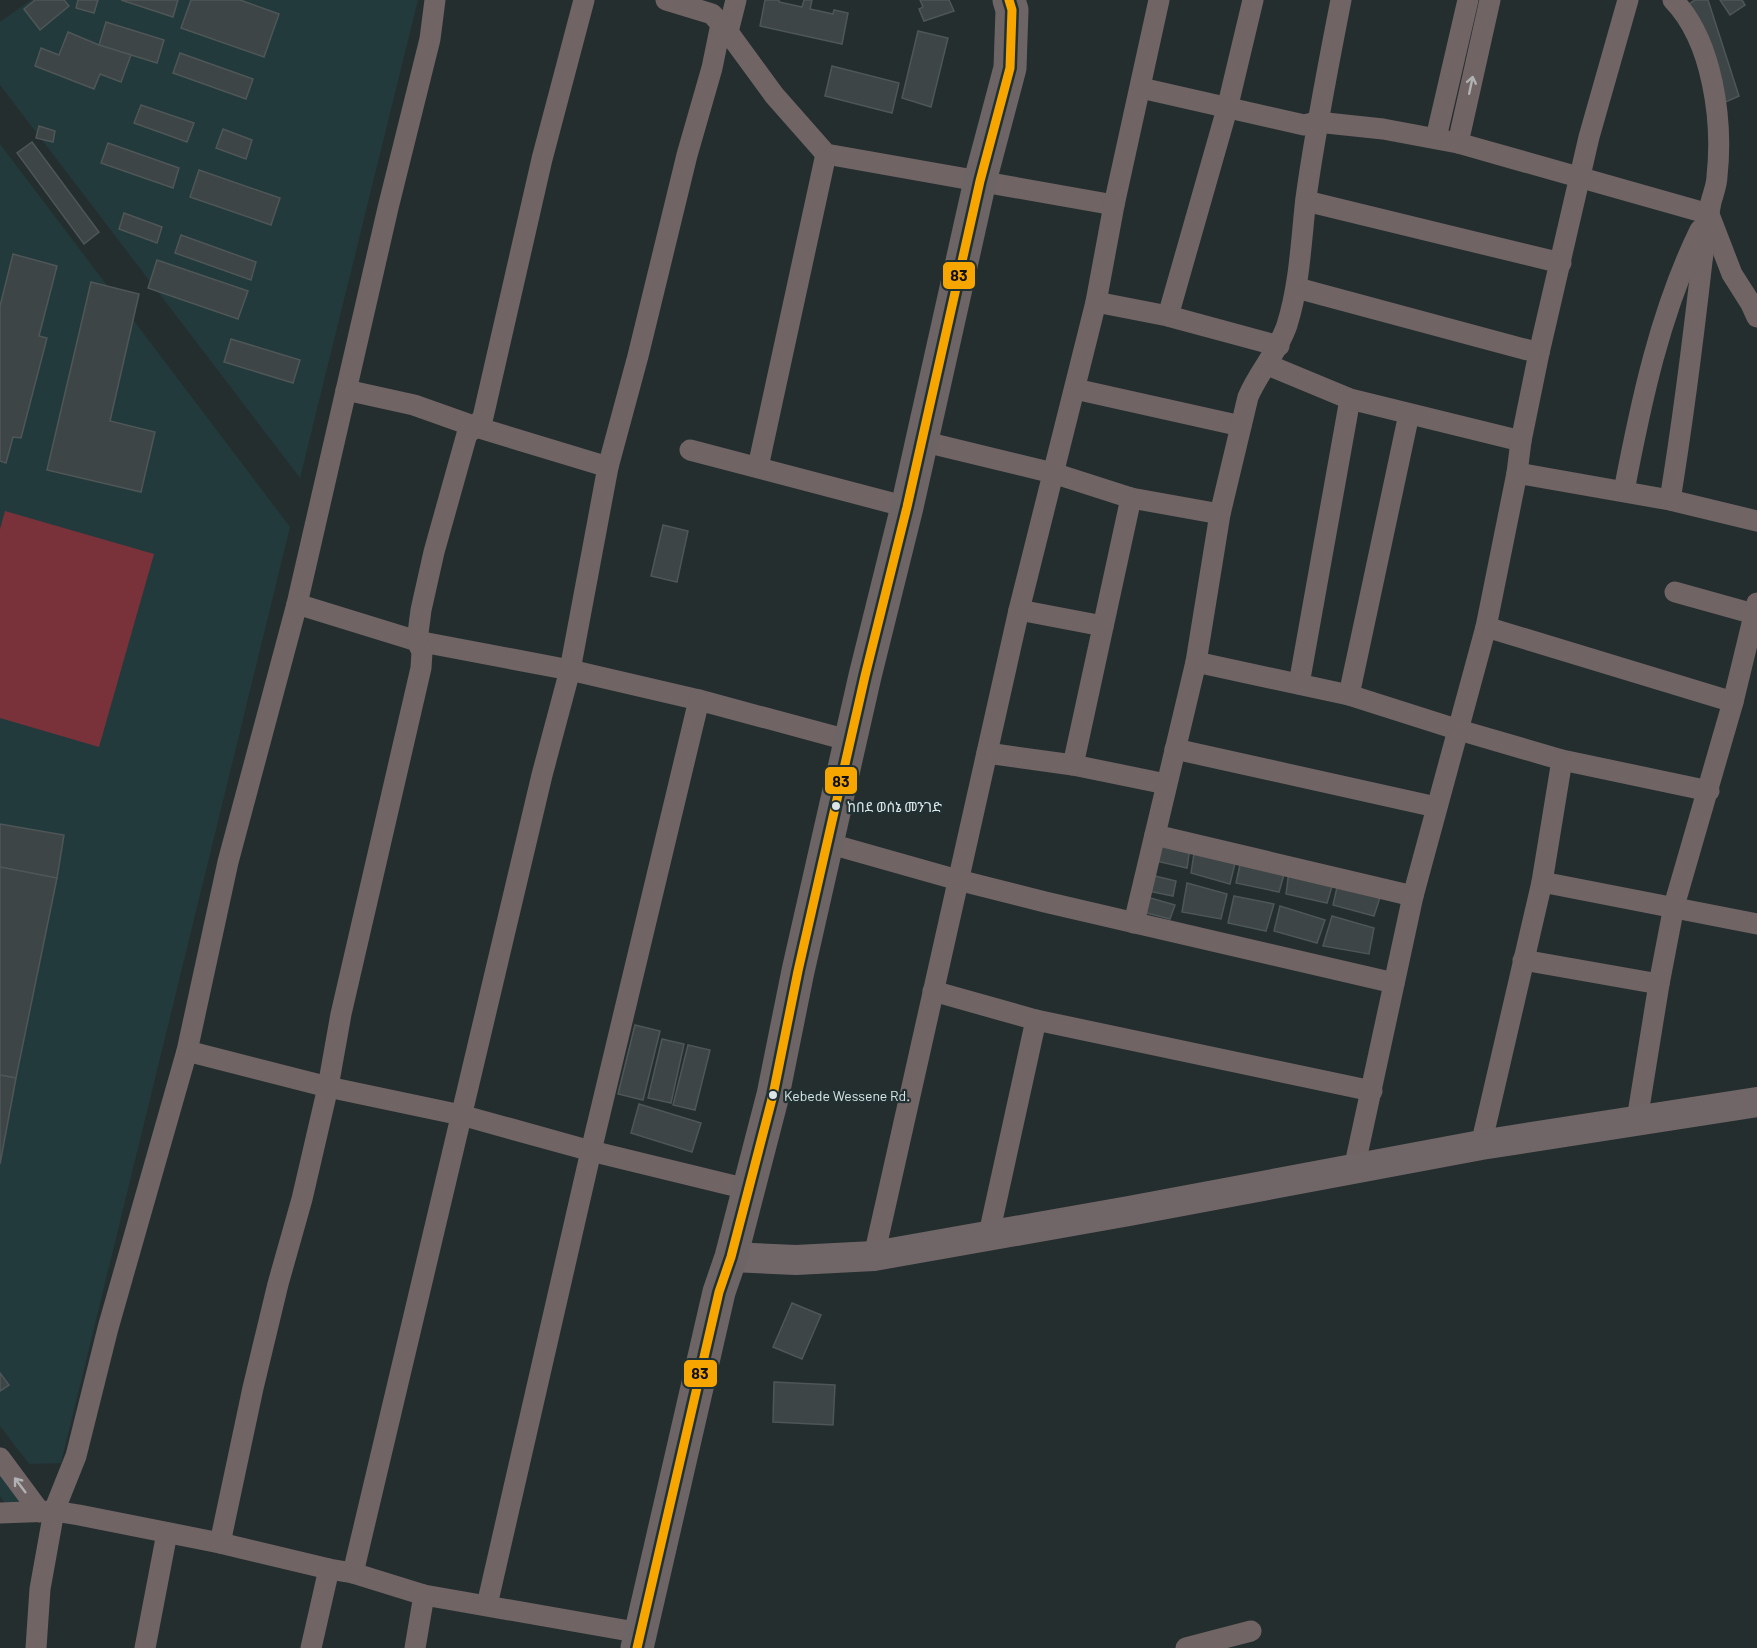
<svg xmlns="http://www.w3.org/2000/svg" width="1757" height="1648" font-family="Barlow,'Noto Sans Ethiopic',sans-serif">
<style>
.built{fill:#233a3c}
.green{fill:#79323a}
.building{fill:#3e4546;stroke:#4e5657;stroke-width:1.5}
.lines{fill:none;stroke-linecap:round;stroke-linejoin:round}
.street{stroke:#706465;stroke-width:21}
.secondary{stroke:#716667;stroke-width:30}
.primary{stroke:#6d6466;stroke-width:33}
.bus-1-casing{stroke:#213133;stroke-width:14}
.bus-1{stroke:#f7a600;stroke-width:9}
.oneway{stroke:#b0b1b2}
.bus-dot{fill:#dbe5e6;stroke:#213133;stroke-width:2}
.labels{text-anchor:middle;stroke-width:4.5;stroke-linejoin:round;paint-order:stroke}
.bus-label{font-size:14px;fill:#dbe5e6;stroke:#213133;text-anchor:start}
.line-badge{stroke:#213133;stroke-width:2}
.pale-badge-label{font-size:16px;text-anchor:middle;font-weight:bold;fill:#111}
</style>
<rect width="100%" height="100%" fill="#252e2f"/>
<g class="built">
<path d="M 31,0 L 418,0 L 300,478 L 0,85 L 0,22 Z"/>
<path d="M 0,144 L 290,527 L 61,1463 L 29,1464 L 0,1426 Z"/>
<path d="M 0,1456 L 40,1512 L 12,1513 L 0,1496 Z"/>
</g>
<path class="green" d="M 5,511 L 154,554 L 99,747 L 0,718 L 0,529 Z"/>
<g class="building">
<path d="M 35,0 L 64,0 L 69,6 L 40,30 L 24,9 Z"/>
<path d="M 78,0 L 98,0 L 94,13 L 76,8 Z"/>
<path d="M 121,0 L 178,0 L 173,17 Z"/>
<path d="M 191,0 L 240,0 L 279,14 L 264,57 L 181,28 Z"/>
<path d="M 765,0 L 779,0 L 779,2 L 802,7 L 804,0 L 812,0 L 810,9 L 833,14 L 834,10 L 848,13 L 842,44 L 760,26 Z"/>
<path d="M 920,0 L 949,0 L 954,11 L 924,21 L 919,9 L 923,7 Z"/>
<path d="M 1695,0 L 1708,0 L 1739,96 L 1721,104 L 1687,5 Z"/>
<path d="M 1720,0 L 1742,0 L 1745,5 L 1730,15 Z"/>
<path d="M 106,22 L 164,40 L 157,63 L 99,45 Z"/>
<path d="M 918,31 L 948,38 L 931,107 L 902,98 Z"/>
<path d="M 68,32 L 99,45 L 131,55 L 121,82 L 100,74 L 94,89 L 35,66 L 41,48 L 59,55 Z"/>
<path d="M 180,53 L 253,79 L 246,99 L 173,73 Z"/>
<path d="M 832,66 L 899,83 L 892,113 L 825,96 Z"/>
<path d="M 141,105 L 194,123 L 187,142 L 134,123 Z"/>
<path d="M 39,126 L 55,131 L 53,142 L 36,138 Z"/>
<path d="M 223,129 L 252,140 L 246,159 L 216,148 Z"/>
<path d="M 32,142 L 99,232 L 84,244 L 17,153 Z"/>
<path d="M 108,143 L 179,168 L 173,188 L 101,163 Z"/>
<path d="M 199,170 L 280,198 L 271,225 L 190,197 Z"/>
<path d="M 124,213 L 162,227 L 157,243 L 119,229 Z"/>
<path d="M 181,235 L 256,262 L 251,280 L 175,253 Z"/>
<path d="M 13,254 L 57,266 L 39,336 L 47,338 L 21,438 L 13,437 L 6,463 L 0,461 L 0,306 Z"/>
<path d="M 157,260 L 248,291 L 238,319 L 148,288 Z"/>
<path d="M 91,282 L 139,294 L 110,421 L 155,432 L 141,492 L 47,470 Z"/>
<path d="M 231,339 L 300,360 L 293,383 L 224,362 Z"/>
<path d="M 663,525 L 688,531 L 677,582 L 651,576 Z"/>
<path d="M 0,824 L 64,835 L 57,878 L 0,867 Z"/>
<path d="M 1159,840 L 1190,848 L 1187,868 L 1156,861 Z"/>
<path d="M 1195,847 L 1236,859 L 1230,884 L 1191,873 Z"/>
<path d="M 1241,860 L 1285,871 L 1279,892 L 1236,883 Z"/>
<path d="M 0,867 L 57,878 L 16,1078 L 0,1075 Z"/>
<path d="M 1289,871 L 1333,883 L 1327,903 L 1286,894 Z"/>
<path d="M 1151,875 L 1176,881 L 1173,896 L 1148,891 Z"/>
<path d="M 1187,883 L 1227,894 L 1221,919 L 1182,912 Z"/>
<path d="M 1338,883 L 1381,894 L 1374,916 L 1333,905 Z"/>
<path d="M 1234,896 L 1274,904 L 1266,931 L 1228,923 Z"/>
<path d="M 1147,897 L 1175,905 L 1170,919 L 1143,912 Z"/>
<path d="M 1280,906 L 1325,920 L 1317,943 L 1274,931 Z"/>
<path d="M 1332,916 L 1374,928 L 1369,954 L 1323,946 Z"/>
<path d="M 635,1025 L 660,1031 L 643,1100 L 618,1094 Z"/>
<path d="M 662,1039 L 684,1044 L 671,1103 L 648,1098 Z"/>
<path d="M 688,1045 L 710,1050 L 695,1110 L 673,1105 Z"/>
<path d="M 0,1075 L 16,1078 L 0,1164 Z"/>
<path d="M 639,1104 L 701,1123 L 692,1152 L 631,1133 Z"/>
<path d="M 792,1303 L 821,1315 L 802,1359 L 773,1347 Z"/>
<path d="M 0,1373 L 9,1385 L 0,1391 Z"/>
<path d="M 774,1382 L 835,1385 L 833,1425 L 773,1422 Z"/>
</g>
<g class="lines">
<g class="street">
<path d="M 666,0 L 712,14 L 728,32 L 774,95 L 826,154 L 1114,205"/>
<path d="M 728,32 L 736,0"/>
<path d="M 1141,88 L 1304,125 L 1317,122 L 1383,129 L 1458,143 L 1709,214"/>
<path d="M 1436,138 L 1468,0"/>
<path d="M 1458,143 L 1490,0"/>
<path d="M 1306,201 L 1561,263"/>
<path d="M 1710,217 L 1732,274 L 1751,304 L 1757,317"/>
<path d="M 1297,288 L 1539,353"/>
<path d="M 1096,302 L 1168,316 L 1279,346"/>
<path d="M 1168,316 L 1227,109 L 1253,0"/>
<path d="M 1268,365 L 1350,399 L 1521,441"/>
<path d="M 1075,389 L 1241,426"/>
<path d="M 346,390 L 414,405 L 476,427 L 608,467"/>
<path d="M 921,441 L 1053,473 L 1131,498 L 1220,514"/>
<path d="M 690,450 L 907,507"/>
<path d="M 758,467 L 826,154"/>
<path d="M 1517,473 L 1670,500 L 1757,521"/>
<path d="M 1624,491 C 1641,402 1660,312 1700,230"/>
<path d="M 1670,500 C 1683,420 1693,341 1702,261 C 1705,241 1707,222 1711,202 C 1713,194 1717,185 1717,176 C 1723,121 1713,41 1673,0"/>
<path d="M 1675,592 L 1754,614"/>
<path d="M 297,604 L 417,641 L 570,670 L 699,700 L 851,741"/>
<path d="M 1019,610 L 1103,626"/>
<path d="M 1486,627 L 1733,702"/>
<path d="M 1196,662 L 1349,695 L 1459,730 L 1562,760 L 1709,791"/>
<path d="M 1299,684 L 1350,399"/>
<path d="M 1349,695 L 1409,414"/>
<path d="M 1175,749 L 1436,807"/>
<path d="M 987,753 L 1073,765 L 1166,784"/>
<path d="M 1073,765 L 1131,498"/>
<path d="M 1155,835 L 1413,896"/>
<path d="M 827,843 L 958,880 L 1045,902 L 1394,983"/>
<path d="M 1542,882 L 1757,924"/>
<path d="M 1134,923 L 1196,662 L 1220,514 L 1248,397 C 1259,371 1278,352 1287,325 C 1300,283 1301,241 1306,198 C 1315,132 1328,66 1341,0"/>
<path d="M 1523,960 L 1659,984"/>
<path d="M 933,991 L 1036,1020 L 1372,1091"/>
<path d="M 187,1051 L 328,1087 L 461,1115 L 591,1151 L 747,1189"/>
<path d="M 1637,1120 L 1659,984 L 1674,906 L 1733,702 L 1757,603"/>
<path d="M 1481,1145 L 1542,882 L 1562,760"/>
<path d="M 1354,1169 L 1413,896 L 1486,627 L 1517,473 L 1521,441 L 1539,353 L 1589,137 L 1628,0"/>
<path d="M 989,1234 L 1036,1020"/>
<path d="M 874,1256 L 1019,610 L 1096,302 L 1114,205 L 1159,0"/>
<path d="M 0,1458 L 40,1512"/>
<path d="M 0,1513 L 54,1511 L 79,1515 L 220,1543 L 329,1569 L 353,1573 L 424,1595 L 641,1633"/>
<path d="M 220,1543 L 253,1388 L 278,1284 L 302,1199 L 328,1087 L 341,1014 L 421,668 L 422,652 L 417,641 L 421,610 L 434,552 L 467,434 L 476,427 L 483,417 L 542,159 L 584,0"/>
<path d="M 353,1573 L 542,775 L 570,670 L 608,467 L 638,356 L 687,155 L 712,68 L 721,24"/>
<path d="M 487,1605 L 591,1151 L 699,700"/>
<path d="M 36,1648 L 40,1589 L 54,1511 L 76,1456 L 108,1328 L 187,1051 L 228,862 L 297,604 L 388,208 L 430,39 L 435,0"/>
<path d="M 145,1648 L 167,1533"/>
<path d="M 311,1648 L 329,1569"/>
<path d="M 415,1648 L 424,1595"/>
<path d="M 1186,1648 L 1251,1631"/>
</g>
<path class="secondary" d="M 731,1257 L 796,1260 L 874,1256 L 1129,1211 L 1481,1145 L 1757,1102"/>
<path class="primary" d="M 637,1648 L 719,1292 L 731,1257 L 773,1095 L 798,971 L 865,676 L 907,507 L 980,181 L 1010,68 L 1012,10 L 1009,0"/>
<g class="bus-1-casing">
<path id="bus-1" d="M 637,1648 L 719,1292 L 731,1257 L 773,1095 L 798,971 L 865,676 L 907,507 L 980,181 L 1010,68 L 1012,10 L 1009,0"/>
</g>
<use href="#bus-1" class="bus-1"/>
</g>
<defs><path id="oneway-shaft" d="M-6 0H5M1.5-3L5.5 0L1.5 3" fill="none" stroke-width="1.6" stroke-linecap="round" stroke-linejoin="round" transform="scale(1.5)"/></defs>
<g class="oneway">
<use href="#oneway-shaft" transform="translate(1471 85) rotate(-78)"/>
<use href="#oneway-shaft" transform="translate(20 1485) rotate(-127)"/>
</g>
<g class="bus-dot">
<circle cx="836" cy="806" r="5"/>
<circle cx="773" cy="1095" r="5"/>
</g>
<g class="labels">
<g class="bus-label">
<text x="847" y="812">ከበደ ወሰኔ መንገድ</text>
<text x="784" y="1101">Kebede Wessene Rd.</text>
</g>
</g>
<g class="line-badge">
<rect x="942" y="261" width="34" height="29" rx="6" fill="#f7a600"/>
<rect x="824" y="766" width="34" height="29" rx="6" fill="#f7a600"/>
<rect x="683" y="1359" width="35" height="29" rx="6" fill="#f7a600"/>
</g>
<g class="pale-badge-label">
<text x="959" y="281">83</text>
<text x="841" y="787">83</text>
<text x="700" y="1379">83</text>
</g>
</svg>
